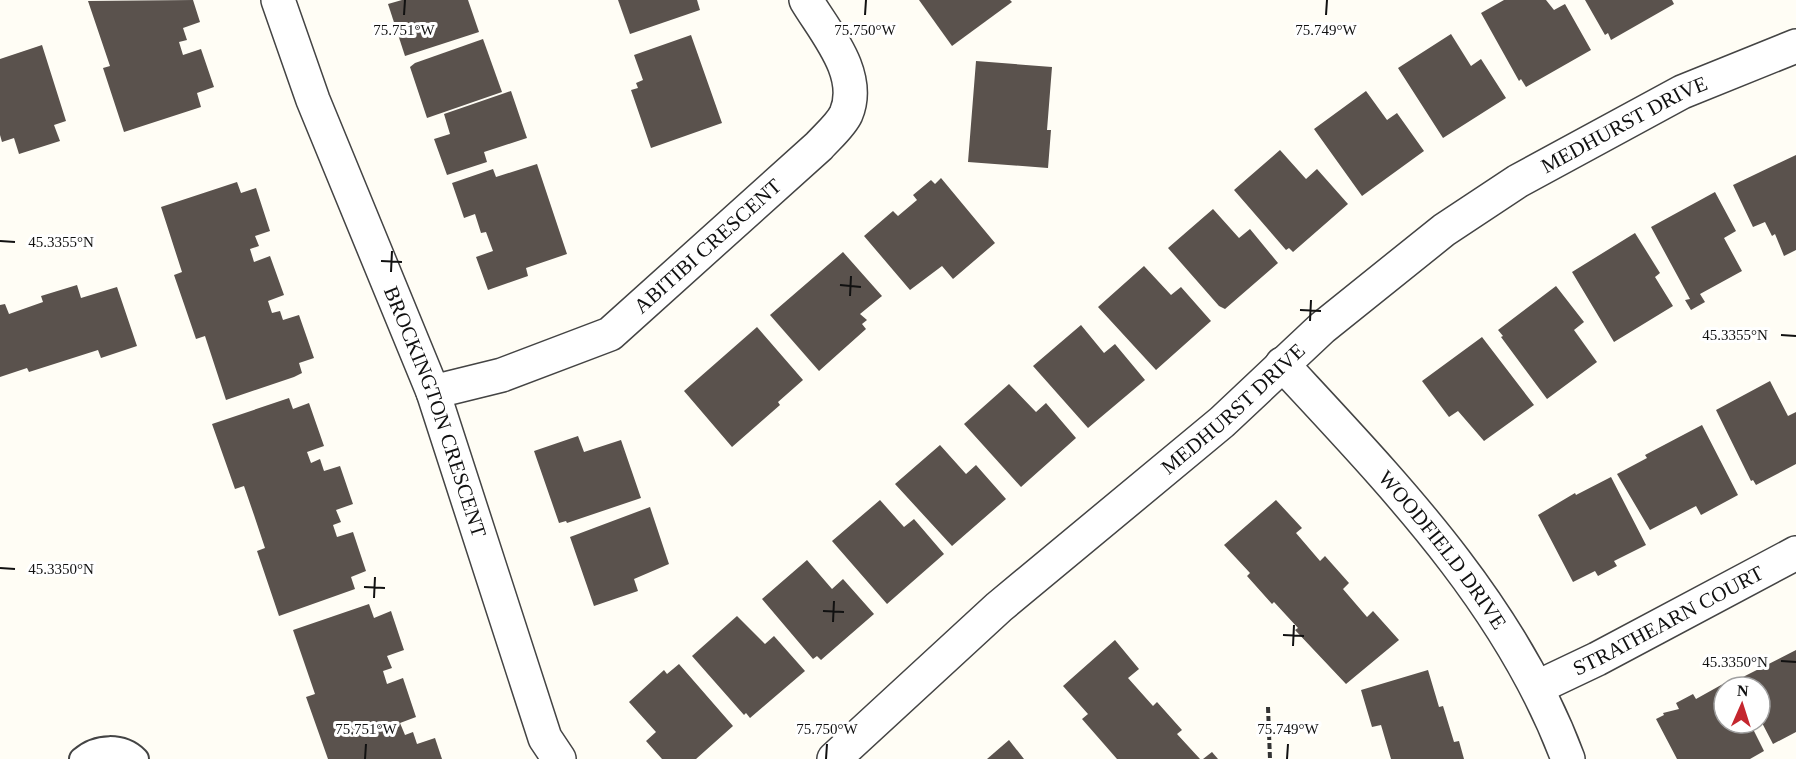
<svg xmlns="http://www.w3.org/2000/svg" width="1796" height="759" font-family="'Times New Roman',serif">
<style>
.building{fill:#5a524d}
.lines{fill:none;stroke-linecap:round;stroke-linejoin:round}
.service-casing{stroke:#444;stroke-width:26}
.minor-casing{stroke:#444;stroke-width:36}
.tertiary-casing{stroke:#444;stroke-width:36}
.path{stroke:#333;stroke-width:4;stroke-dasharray:6 3;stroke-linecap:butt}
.service{stroke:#fff;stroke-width:22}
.minor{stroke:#fff;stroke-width:33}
.tertiary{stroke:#fff;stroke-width:33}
.ticks{fill:none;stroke:#111;stroke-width:2}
.labels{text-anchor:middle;stroke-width:6;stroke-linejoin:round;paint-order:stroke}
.street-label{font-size:21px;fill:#111;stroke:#fff}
.ticks-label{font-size:15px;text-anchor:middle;fill:#111;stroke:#fff;stroke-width:6;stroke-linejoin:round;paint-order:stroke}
</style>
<rect width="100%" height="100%" fill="#fffdf5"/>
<g class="building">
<path d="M 193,0 L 200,22 L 183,28 L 187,40 L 179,42 L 183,55 L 201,49 L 214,87 L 197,93 L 201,107 L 124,132 L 103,68 L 110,66 L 88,1 Z"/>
<path d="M 402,0 L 468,0 L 479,32 L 405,56 L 388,4 Z"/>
<path d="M 618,0 L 697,0 L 700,10 L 630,34 Z"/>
<path d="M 919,0 L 1010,0 L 1012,2 L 952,46 Z"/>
<path d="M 1504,0 L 1546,0 L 1554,10 L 1565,4 L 1591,50 L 1526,87 L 1521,79 L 1519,81 L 1481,13 Z"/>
<path d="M 1585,0 L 1672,0 L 1674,4 L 1611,40 L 1608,33 L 1605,35 Z"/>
<path d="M 1451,34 L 1471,66 L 1481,59 L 1506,98 L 1443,138 L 1398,68 Z"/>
<path d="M 691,35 L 722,123 L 651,148 L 631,90 L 638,88 L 636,83 L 643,80 L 634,55 Z"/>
<path d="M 483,39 L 502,92 L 427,118 L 410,67 L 415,63 Z"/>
<path d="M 42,45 L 66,121 L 54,125 L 60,141 L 19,154 L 14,138 L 2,142 L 0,135 L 0,59 Z"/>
<path d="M 976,61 L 1052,67 L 1047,130 L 1051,130 L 1048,168 L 968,162 Z"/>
<path d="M 511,91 L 527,138 L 484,152 L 487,162 L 447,175 L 434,139 L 450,134 L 444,114 Z"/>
<path d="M 1366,91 L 1387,120 L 1397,113 L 1424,151 L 1362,196 L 1314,129 Z"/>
<path d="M 1280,150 L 1306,179 L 1317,169 L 1348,204 L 1293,252 L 1289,248 L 1286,250 L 1234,190 Z"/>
<path d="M 1796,155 L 1796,250 L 1784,256 L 1775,234 L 1772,236 L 1765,222 L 1753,227 L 1733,185 Z"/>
<path d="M 537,164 L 567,254 L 526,268 L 528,276 L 488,290 L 476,257 L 493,251 L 486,232 L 481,233 L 475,214 L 464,218 L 452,183 L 493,169 L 496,177 Z"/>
<path d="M 941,178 L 995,243 L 953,279 L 942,266 L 910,290 L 864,236 L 893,211 L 898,216 L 917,200 L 913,195 L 931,180 L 935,184 Z"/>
<path d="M 237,182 L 241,193 L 256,188 L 270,231 L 255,236 L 259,246 L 250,249 L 254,262 L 270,256 L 284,295 L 268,301 L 272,313 L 280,311 L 283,320 L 299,315 L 314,358 L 299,363 L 302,373 L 294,377 L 226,400 L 205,336 L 196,339 L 184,304 L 174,275 L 182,272 L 161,207 Z"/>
<path d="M 1715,192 L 1736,231 L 1724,238 L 1742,271 L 1700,294 L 1705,302 L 1691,310 L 1685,300 L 1690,299 L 1651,227 Z"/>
<path d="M 1213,209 L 1239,238 L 1250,229 L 1278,263 L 1225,309 L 1219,306 L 1168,248 Z"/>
<path d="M 1635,233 L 1660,273 L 1655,277 L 1673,306 L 1614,342 L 1572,272 Z"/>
<path d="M 843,252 L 882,296 L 860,314 L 867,320 L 862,324 L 866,329 L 819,371 L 770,315 Z"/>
<path d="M 1144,266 L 1171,295 L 1181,287 L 1211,321 L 1156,370 L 1098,307 Z"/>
<path d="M 77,285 L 81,298 L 117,287 L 137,346 L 101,358 L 98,350 L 29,372 L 27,368 L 0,377 L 0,305 L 5,304 L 9,314 L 43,302 L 41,296 Z"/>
<path d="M 1556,286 L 1584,322 L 1574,330 L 1597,362 L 1547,399 L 1501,337 L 1503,336 L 1498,330 Z"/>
<path d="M 1081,325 L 1104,353 L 1115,344 L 1145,380 L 1088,428 L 1033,366 Z"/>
<path d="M 757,327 L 803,380 L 778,402 L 780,405 L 732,447 L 684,391 Z"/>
<path d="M 1482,337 L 1534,405 L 1484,441 L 1458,411 L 1449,417 L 1422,381 Z"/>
<path d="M 1770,381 L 1788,416 L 1796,412 L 1796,464 L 1756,485 L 1753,480 L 1751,481 L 1716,410 Z"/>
<path d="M 1009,384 L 1036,412 L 1046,403 L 1076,438 L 1021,487 L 964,424 Z"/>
<path d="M 289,398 L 293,409 L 309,403 L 324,446 L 307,452 L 311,463 L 320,459 L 324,471 L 340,466 L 353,504 L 336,510 L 341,522 L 333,525 L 337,537 L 353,532 L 366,571 L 351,577 L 355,589 L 279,616 L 257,551 L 265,548 L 254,515 L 244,486 L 235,489 L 212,424 Z"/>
<path d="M 1702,425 L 1738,495 L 1701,515 L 1696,506 L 1650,530 L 1617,474 L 1647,458 L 1645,455 Z"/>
<path d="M 578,436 L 584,452 L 621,440 L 641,498 L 567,523 L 566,521 L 559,523 L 534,451 Z"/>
<path d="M 940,445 L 966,474 L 976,465 L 1006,499 L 952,546 L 895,484 Z"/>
<path d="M 1611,477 L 1646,545 L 1614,561 L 1617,566 L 1598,576 L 1595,571 L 1573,582 L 1538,515 L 1575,493 L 1576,495 Z"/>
<path d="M 880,500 L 904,527 L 914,519 L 944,554 L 887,604 L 832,541 Z"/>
<path d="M 1276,500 L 1302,528 L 1296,533 L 1320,561 L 1325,556 L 1349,583 L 1343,589 L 1367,617 L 1373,611 L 1399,640 L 1346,684 L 1295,630 L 1298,628 L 1274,602 L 1272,604 L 1247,576 L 1250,573 L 1224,545 Z"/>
<path d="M 650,507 L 669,564 L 634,579 L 638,591 L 594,606 L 570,537 Z"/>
<path d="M 807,560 L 832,589 L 843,579 L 874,614 L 821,660 L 817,656 L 813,659 L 762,599 Z"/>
<path d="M 369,604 L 374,618 L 391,611 L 404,650 L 387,656 L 392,668 L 383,671 L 387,684 L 403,678 L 416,717 L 400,723 L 405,735 L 413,732 L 417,744 L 435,738 L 442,759 L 328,759 L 306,697 L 315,694 L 293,630 Z"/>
<path d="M 737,616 L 765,644 L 774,636 L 805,671 L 750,718 L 746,713 L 744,715 L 692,656 Z"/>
<path d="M 1115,640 L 1139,669 L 1128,678 L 1153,706 L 1157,702 L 1182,730 L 1177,734 L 1200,759 L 1117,759 L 1082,719 L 1088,714 L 1063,686 Z"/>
<path d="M 1796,650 L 1796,732 L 1773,744 L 1760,719 L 1760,687 L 1743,687 L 1739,679 Z"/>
<path d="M 679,664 L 733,726 L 696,759 L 662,759 L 646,741 L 656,732 L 629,702 L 664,670 L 667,674 Z"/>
<path d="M 1428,670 L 1439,707 L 1443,706 L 1454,742 L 1459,741 L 1464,759 L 1391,759 L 1381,725 L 1372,727 L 1361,690 Z"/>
<path d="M 1730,680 L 1734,687 L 1724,687 L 1724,723 L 1750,723 L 1764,751 L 1750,759 L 1677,759 L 1656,719 L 1664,715 L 1663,713 L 1679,709 L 1676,703 L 1693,694 L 1696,699 Z"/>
<path d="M 1009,740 L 1024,759 L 987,759 Z"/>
<path d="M 1212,752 L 1218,759 L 1203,759 Z"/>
</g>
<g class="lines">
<g class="service-casing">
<path id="service" d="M 81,759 C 97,745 122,744 137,759"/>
</g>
<g class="minor-casing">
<g id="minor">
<path id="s1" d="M 278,0 L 313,100 L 433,392 L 545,738 L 559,759"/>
<path id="s2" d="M 433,392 L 502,375 L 610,334 L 819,146 C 827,137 841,125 846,114 C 863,74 825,32 806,0"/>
<path id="s3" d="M 1538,687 L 1597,659 L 1796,553"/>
</g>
</g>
<g class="tertiary-casing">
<g id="tertiary">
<path id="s4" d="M 1282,364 C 1393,484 1510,603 1568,759"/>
<path id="s5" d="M 834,759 L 999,607 L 1222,422 L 1322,328 L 1444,230 L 1518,181 L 1682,92 L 1796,46"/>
</g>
</g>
<path class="path" d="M 1268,707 L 1270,759"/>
<use href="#service" class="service"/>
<use href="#minor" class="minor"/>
<use href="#tertiary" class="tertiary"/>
</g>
<path class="ticks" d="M 404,15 L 405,0M 865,15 L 866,0M 1326,15 L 1327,0M 0,241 L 15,242M 381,261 L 402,262M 391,272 L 392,251M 840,285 L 861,287M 850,296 L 851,276M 1300,310 L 1321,311M 1310,321 L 1311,300M 1781,335 L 1796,336M 0,568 L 15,569M 364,587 L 385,588M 374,598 L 375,577M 823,611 L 844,612M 833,622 L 834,601M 1283,635 L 1304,636M 1293,646 L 1294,625M 1781,661 L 1796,662M 365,759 L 366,744M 826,759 L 827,744M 1287,759 L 1288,744"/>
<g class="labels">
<g class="street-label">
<text dy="7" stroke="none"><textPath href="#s5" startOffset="1017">MEDHURST DRIVE</textPath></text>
<text dy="7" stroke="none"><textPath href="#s2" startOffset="318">ABITIBI CRESCENT</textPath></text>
<text dy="7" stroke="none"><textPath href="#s5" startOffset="531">MEDHURST DRIVE</textPath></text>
<text dy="7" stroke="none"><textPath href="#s1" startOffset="441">BROCKINGTON CRESCENT</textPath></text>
<text dy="7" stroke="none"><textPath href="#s4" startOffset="246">WOODFIELD DRIVE</textPath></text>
<text dy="7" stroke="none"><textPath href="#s3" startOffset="146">STRATHEARN COURT</textPath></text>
</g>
</g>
<g class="ticks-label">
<text x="404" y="35">75.751°W</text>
<text x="865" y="35">75.750°W</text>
<text x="1326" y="35">75.749°W</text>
<text x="61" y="247">45.3355°N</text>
<text x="1735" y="340">45.3355°N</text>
<text x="61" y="574">45.3350°N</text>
<text x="1735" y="667">45.3350°N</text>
<text x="366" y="734">75.751°W</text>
<text x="827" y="734">75.750°W</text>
<text x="1288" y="734">75.749°W</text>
</g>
<g transform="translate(1742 705) rotate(3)"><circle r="28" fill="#ffffff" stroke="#a0a0a0" stroke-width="1.5"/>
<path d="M0-4.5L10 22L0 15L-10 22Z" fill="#c4262e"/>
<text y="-9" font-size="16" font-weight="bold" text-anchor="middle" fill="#111111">N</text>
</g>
</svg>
